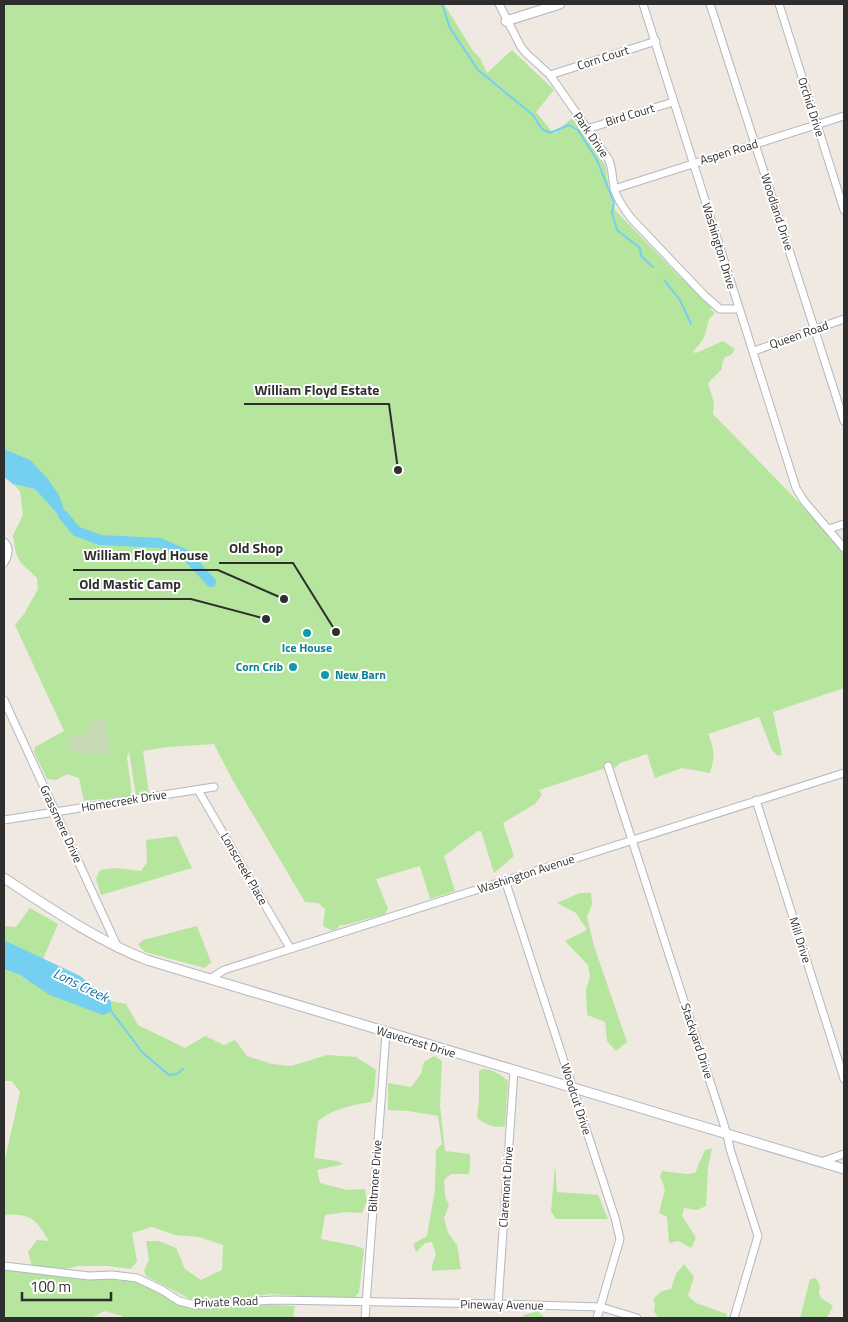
<svg xmlns="http://www.w3.org/2000/svg" width="848" height="1322" font-family="'Titillium Web',sans-serif">
<style>
.green{fill:#b6e59e}
.cemetery{fill:#c8d9b8}
.water{fill:#75cff0}
.lines{fill:none;stroke-linecap:round;stroke-linejoin:round}
.stream{stroke:#75cff0;stroke-width:2}
.river{stroke:#75cff0;stroke-width:10}
.minor-casing{stroke:#b4b7c1;stroke-width:9}
.tertiary-casing{stroke:#b4b7c1;stroke-width:11}
.minor{stroke:#fff;stroke-width:7}
.tertiary{stroke:#fff;stroke-width:9}
.culture-dot{fill:#0f9aa8;stroke:#fff;stroke-width:2}
.labels{text-anchor:middle;stroke-width:4;stroke-linejoin:round;paint-order:stroke}
.street-label{font-size:12px;fill:#2e2e2e;stroke:#fff}
.culture-label{font-size:12px;font-weight:bold;fill:#0d838f;stroke:#fff}
.water-label{font-size:14px;font-style:italic;fill:#0d6fa3;stroke:#fff}
.leader{fill:none;stroke:#2e2e2e;stroke-width:2}
.callout-dot{fill:#2e2e2e;stroke:#fff;stroke-width:2}
.callout-label{font-size:14px;text-anchor:middle;font-weight:bold;fill:#2e2e2e;stroke:#fff;stroke-width:4;stroke-linejoin:round;paint-order:stroke}
</style>
<rect width="100%" height="100%" fill="#efe9e1"/>
<g class="green">
<path d="M 4,4 L 444,4 L 473,51 L 480,58 L 487,73 L 512,50 L 554,90 L 536,112 L 554,134 L 572,118 L 605,165 L 611,199 L 615,210 L 681,278 L 686,278 L 712,306 L 711,310 L 715,313 L 709,319 L 704,338 L 693,352 L 696,353 L 723,341 L 735,349 L 731,355 L 725,357 L 722,364 L 722,369 L 708,383 L 714,403 L 713,414 L 816,520 L 844,554 L 844,688 L 773,712 L 782,754 L 778,756 L 772,750 L 759,717 L 708,734 C 715,750 715,756 710,773 L 682,768 L 655,778 L 647,754 L 620,763 L 615,768 L 612,766 L 539,790 L 542,795 L 535,804 L 503,823 L 514,856 L 494,873 L 481,831 L 478,831 L 444,856 L 455,891 L 430,899 L 420,866 L 376,879 L 388,909 L 385,914 L 341,926 L 340,924 L 339,927 L 333,931 L 323,926 L 325,909 L 318,903 L 305,902 L 232,779 L 214,744 L 167,747 L 143,751 L 149,794 L 136,796 L 129,752 L 127,757 L 132,796 L 84,801 L 79,778 L 67,774 L 56,780 L 47,779 L 34,752 L 35,747 L 64,731 L 15,625 L 24,614 L 38,589 L 37,578 L 21,563 L 16,554 L 13,535 L 23,515 L 20,491 L 13,484 L 35,489 L 63,520 L 71,524 L 63,508 L 4,452 Z"/>
<path d="M 177,836 L 192,868 L 101,895 L 96,879 L 100,870 L 115,868 L 141,871 L 147,862 L 146,840 Z"/>
<path d="M 580,893 L 591,893 L 592,904 L 587,917 L 594,946 L 627,1042 L 616,1051 L 607,1041 L 605,1022 L 587,1015 L 586,990 L 590,976 L 588,965 L 565,941 L 587,930 L 576,913 L 557,903 Z"/>
<path d="M 30,908 L 58,924 L 43,959 L 4,940 L 4,926 L 16,927 Z"/>
<path d="M 197,926 L 211,962 L 205,968 L 145,952 L 138,945 L 143,940 Z"/>
<path d="M 4,969 L 18,974 L 26,980 L 112,1011 L 111,1001 L 126,1004 L 138,1025 L 185,1048 L 205,1036 L 224,1045 L 235,1040 L 247,1056 L 272,1064 L 291,1066 L 327,1055 L 356,1057 L 376,1070 L 374,1094 L 371,1102 C 351,1105 333,1109 318,1121 L 314,1158 L 337,1161 L 344,1164 L 317,1170 L 320,1183 L 347,1190 L 365,1189 L 367,1201 L 362,1213 L 347,1212 L 325,1215 L 321,1239 L 356,1246 L 364,1249 L 359,1292 L 355,1297 L 327,1298 L 271,1294 L 240,1298 L 190,1299 L 146,1276 L 144,1270 L 149,1260 L 146,1241 L 159,1241 L 176,1248 L 185,1269 L 201,1280 L 222,1270 L 223,1245 L 199,1237 L 175,1235 L 152,1227 L 132,1233 L 137,1261 L 131,1269 L 109,1266 L 79,1266 L 64,1269 L 32,1266 L 28,1252 L 37,1240 L 49,1241 C 36,1219 31,1213 4,1215 L 4,1164 L 20,1092 L 12,1081 L 4,1081 Z"/>
<path d="M 434,1056 L 442,1061 L 440,1106 L 445,1151 L 470,1154 L 470,1167 L 469,1174 L 451,1174 L 444,1180 L 445,1196 L 449,1205 L 444,1218 L 448,1233 L 457,1245 L 461,1269 L 432,1271 L 432,1265 L 436,1254 L 432,1242 L 425,1243 L 416,1252 L 413,1244 L 427,1236 L 435,1189 L 436,1150 L 442,1144 L 438,1116 L 409,1111 L 388,1110 L 388,1083 L 411,1087 L 421,1074 L 424,1062 Z"/>
<path d="M 482,1069 C 492,1069 500,1074 508,1081 L 505,1126 C 496,1129 483,1124 477,1117 L 479,1099 L 479,1071 Z"/>
<path d="M 712,1148 L 708,1167 L 706,1206 L 697,1210 L 684,1208 L 682,1216 L 696,1238 L 691,1248 L 678,1241 L 669,1243 L 667,1217 L 659,1213 L 665,1189 L 660,1176 L 662,1171 L 687,1174 L 695,1173 L 705,1150 Z"/>
<path d="M 555,1165 L 557,1192 L 598,1195 L 608,1219 L 556,1219 L 551,1211 Z"/>
<path d="M 684,1264 L 694,1277 L 688,1296 L 696,1303 L 727,1314 L 726,1318 L 658,1318 L 654,1311 L 655,1304 L 653,1299 L 662,1291 L 671,1289 L 676,1274 Z"/>
<path d="M 4,1269 L 135,1281 L 189,1307 L 273,1305 L 295,1306 L 293,1318 L 123,1318 L 122,1316 L 104,1311 L 92,1318 L 4,1318 Z"/>
<path d="M 816,1278 L 820,1286 L 819,1293 L 821,1298 L 833,1306 L 827,1318 L 800,1318 L 810,1279 Z"/>
<path d="M 538,1311 L 544,1318 L 522,1318 L 524,1315 Z"/>
</g>
<path class="cemetery" d="M 105,719 L 111,753 L 74,754 L 67,738 L 90,733 L 89,722 Z"/>
<g class="water">
<path d="M 4,449 L 30,460 L 47,478 L 59,495 L 66,515 L 71,525 L 63,520 L 35,489 L 13,484 L 4,477 Z"/>
<path d="M 4,940 L 80,976 L 111,1001 L 112,1011 L 103,1015 L 50,995 L 18,974 L 4,969 Z"/>
</g>
<g class="lines">
<g class="stream">
<path d="M 442,4 L 450,28 L 478,70 L 533,115 L 542,129 L 550,133 L 569,125 L 578,130 L 597,160 L 614,203 L 612,213 L 617,230 L 640,248 L 641,256 L 653,267"/>
<path d="M 664,280 L 680,300 L 691,324"/>
<path d="M 111,1011 L 143,1053 L 169,1075 L 177,1074 L 183,1069"/>
</g>
<path class="river" d="M 63,515 L 76,531 L 100,540 L 160,543 L 185,554 L 211,582"/>
<g class="minor-casing">
<g id="minor">
<path d="M 499,4 L 521,47 L 527,54 L 550,75 L 609,160 C 613,170 612,181 615,191 C 618,201 625,210 631,218 L 705,296 L 720,309 L 739,309"/>
<path d="M 643,4 L 796,488 L 804,501 L 844,548"/>
<path d="M 710,4 L 844,421"/>
<path d="M 779,4 L 844,210"/>
<path d="M 550,75 L 656,41"/>
<path d="M 587,129 L 673,102"/>
<path d="M 614,189 L 844,116"/>
<path d="M 754,351 L 844,319"/>
<path d="M 829,529 L 844,524"/>
<path d="M 4,542 C 11,548 8,556 4,563"/>
<path d="M 4,700 L 118,948"/>
<path d="M 608,766 L 727,1134 L 730,1149 L 758,1236 L 734,1318"/>
<path d="M 198,790 L 290,948"/>
<path d="M 756,800 L 844,1079"/>
<path d="M 4,820 L 214,787"/>
<path d="M 505,880 L 615,1218 L 620,1239 L 597,1318"/>
<path d="M 210,979 L 224,970 L 844,773"/>
<path d="M 821,1162 L 844,1154"/>
<path d="M 4,1266 L 89,1276 L 112,1275 L 137,1278 L 162,1290 L 179,1301 L 195,1305 L 274,1300 L 498,1304 L 601,1307 L 637,1318"/>
<path d="M 498,1304 L 514,1071"/>
<path d="M 365,1318 L 386,1033"/>
</g>
</g>
<g class="tertiary-casing">
<g id="tertiary">
<path d="M 506,21 L 560,4"/>
<path d="M 4,878 C 50,908 96,940 147,960 L 844,1169"/>
</g>
</g>
<use href="#minor" class="minor"/>
<use href="#tertiary" class="tertiary"/>
</g>
<g class="culture-dot">
<circle cx="307" cy="633" r="5"/>
<circle cx="293" cy="667" r="5"/>
<circle cx="325" cy="675" r="5"/>
</g>
<g class="labels">
<g class="street-label">
<text transform="translate(603 58) rotate(-18)" y="4">Corn Court</text>
<text transform="translate(811 107) rotate(72)" y="4">Orchid Drive</text>
<text transform="translate(630 115) rotate(-17)" y="4">Bird Court</text>
<text transform="translate(591 135) rotate(55)" y="4">Park Drive</text>
<text transform="translate(729 152) rotate(-17)" y="4">Aspen Road</text>
<text transform="translate(777 212) rotate(72)" y="4">Woodland Drive</text>
<text transform="translate(719 246) rotate(73)" y="4">Washington Drive</text>
<text transform="translate(799 335) rotate(-19)" y="4">Queen Road</text>
<text transform="translate(124 801) rotate(-9)" y="4">Homecreek Drive</text>
<text transform="translate(61 824) rotate(65)" y="4">Grassmere Drive</text>
<text transform="translate(244 869) rotate(60)" y="4">Lonscreek Place</text>
<text transform="translate(526 874) rotate(-18)" y="4">Washington Avenue</text>
<text transform="translate(800 940) rotate(72)" y="4">Mill Drive</text>
<text transform="translate(697 1041) rotate(72)" y="4">Stackyard Drive</text>
<text transform="translate(416 1042) rotate(17)" y="4">Wavecrest Drive</text>
<text transform="translate(576 1099) rotate(72)" y="4">Woodcut Drive</text>
<text transform="translate(375 1176) rotate(-86)" y="4">Biltmore Drive</text>
<text transform="translate(506 1187) rotate(-86)" y="4">Claremont Drive</text>
<text transform="translate(226 1302) rotate(-2)" y="4">Private Road</text>
<text transform="translate(502 1305) rotate(1)" y="4">Pineway Avenue</text>
</g>
<g class="culture-label">
<text x="307" y="652">Ice House</text>
<text x="283" y="671" text-anchor="end">Corn Crib</text>
<text x="335" y="679" text-anchor="start">New Barn</text>
</g>
<g class="water-label">
<text transform="translate(81 985) rotate(26)" y="5">Lons Creek</text>
</g>
</g>
<path class="leader" d="M398 470L389 404H244M336 632L293 563H219M284 599L218 570H73M266 619L191 599H69"/>
<g class="callout-dot">
<circle cx="398" cy="470" r="5"/>
<circle cx="336" cy="632" r="5"/>
<circle cx="284" cy="599" r="5"/>
<circle cx="266" cy="619" r="5"/>
</g>
<g class="callout-label">
<text x="317" y="395">William Floyd Estate</text>
<text x="256" y="553">Old Shop</text>
<text x="146" y="560">William Floyd House</text>
<text x="130" y="589">Old Mastic Camp</text>
</g>
<rect width="848" height="1322" fill="none" stroke="#2e2e2e" stroke-width="10"/>
<path d="M22 1292v8h89v-8" fill="none" stroke="#2e2e2e" stroke-width="2.5"/>
<text x="30" y="1292" font-size="15" fill="#2e2e2e" stroke="#ffffff" stroke-width="4" paint-order="stroke">100 m</text>
</svg>
